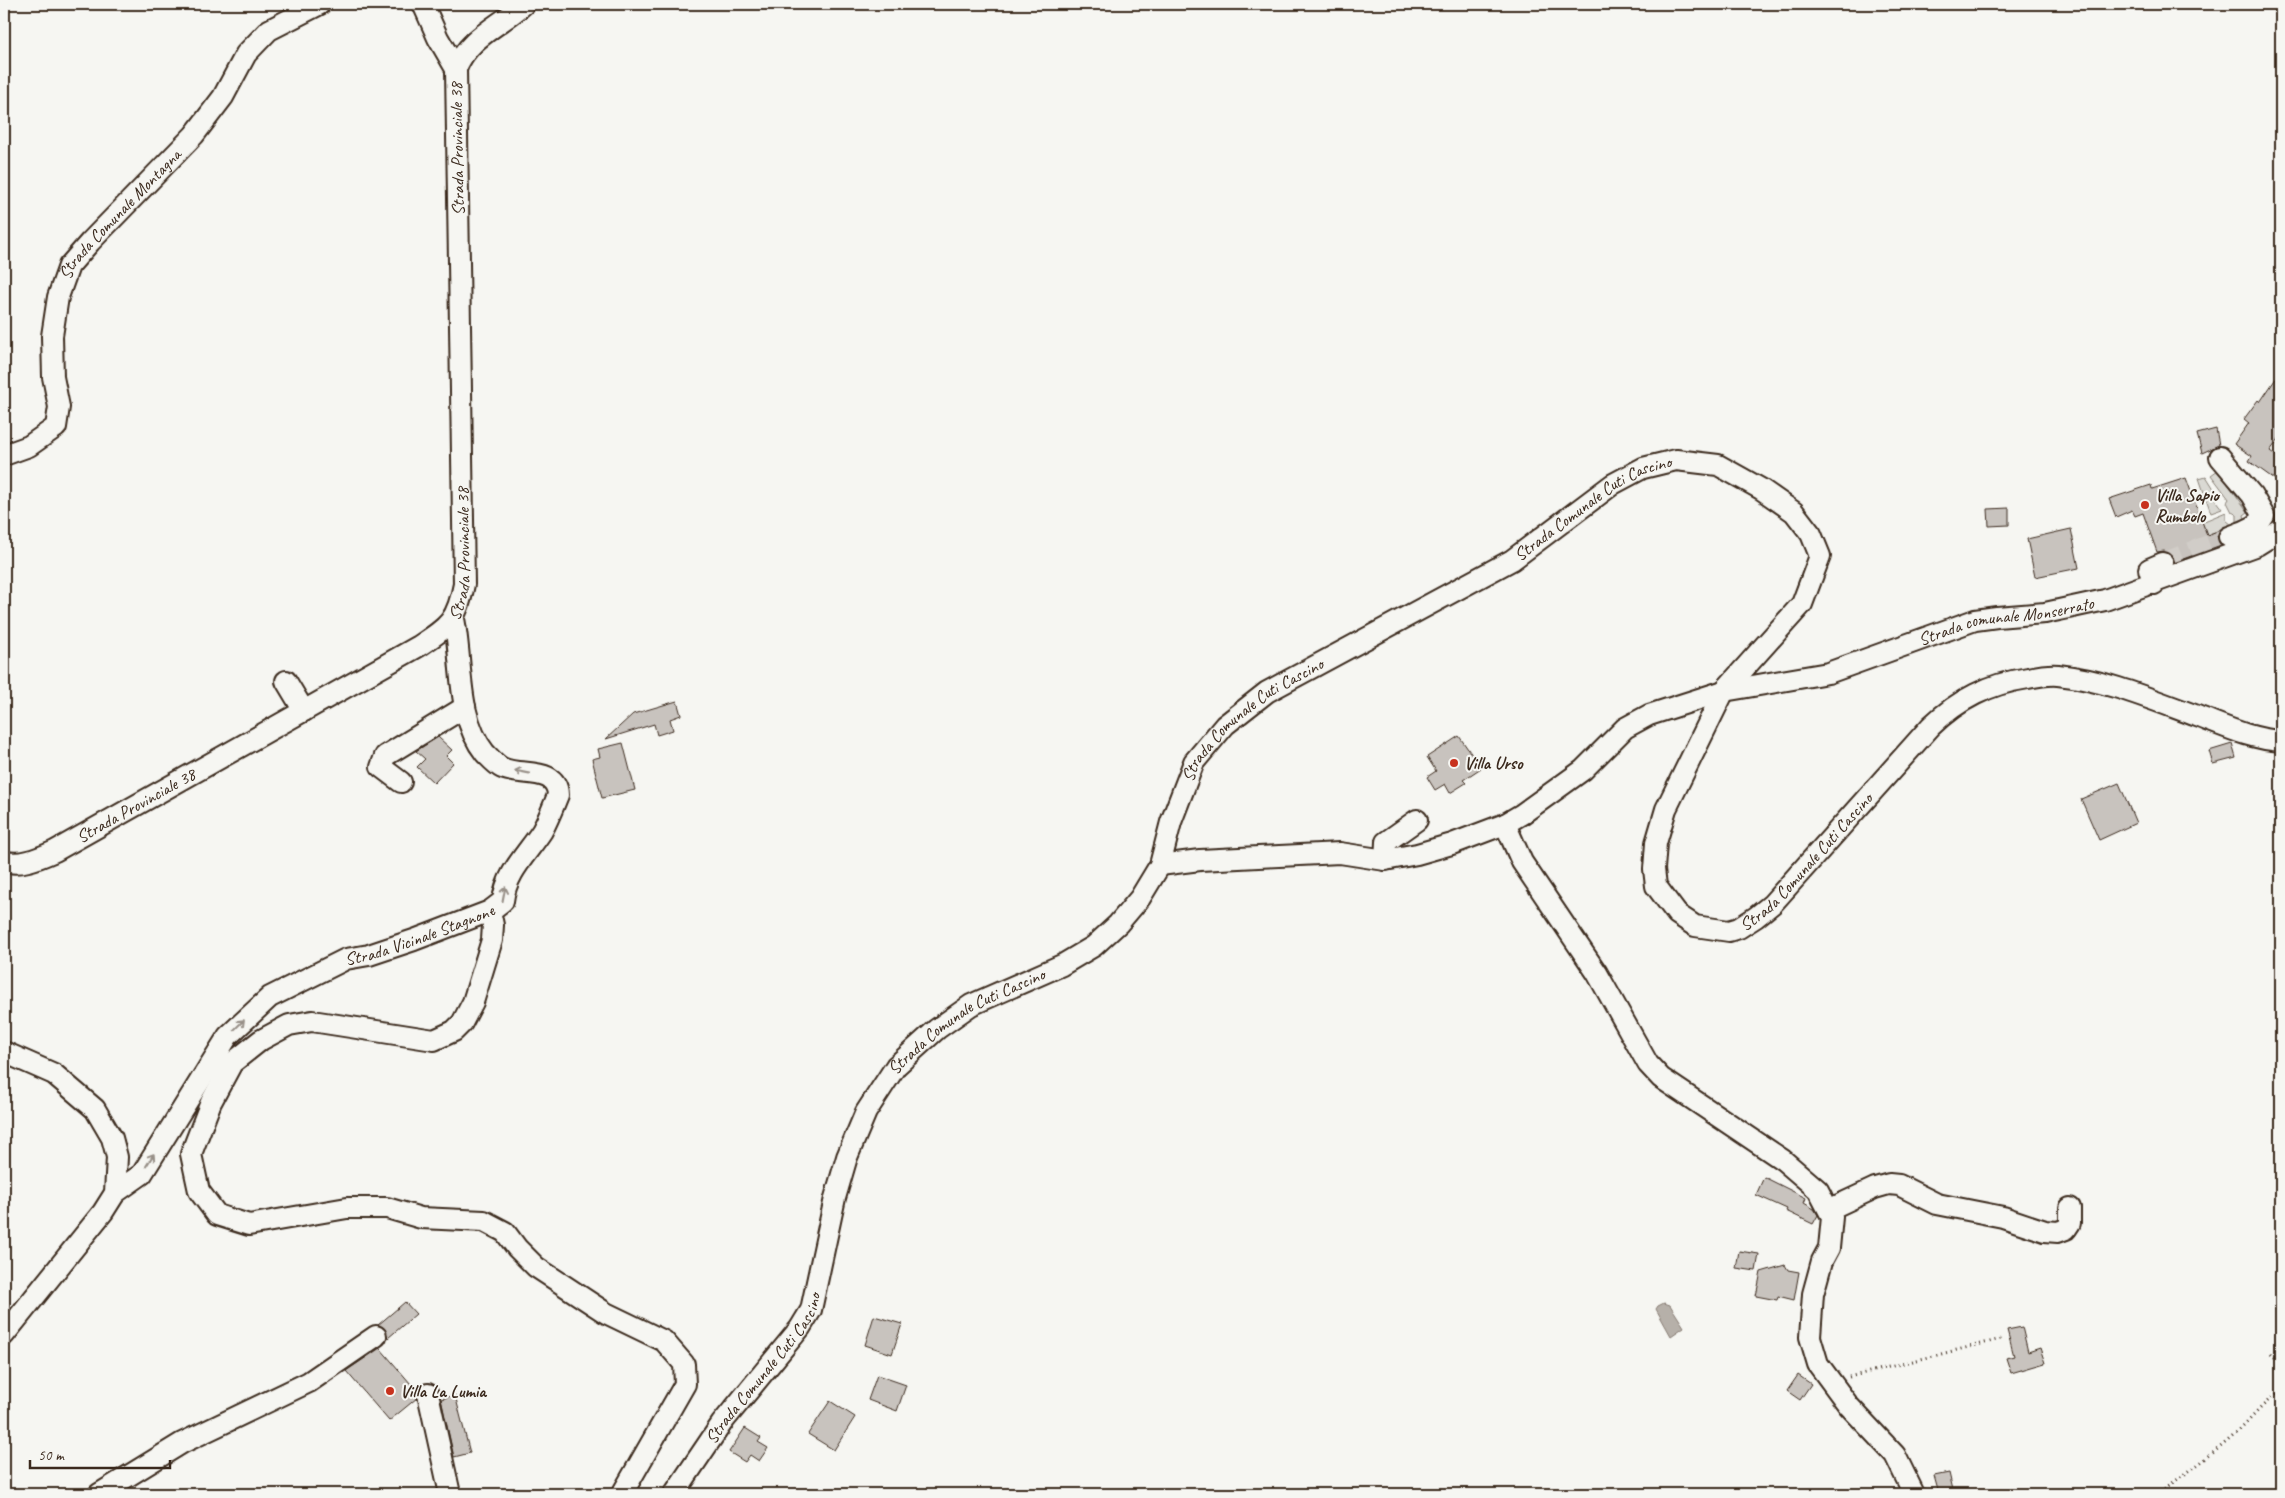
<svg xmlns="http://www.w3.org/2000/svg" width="2285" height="1498" font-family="Caveat,sans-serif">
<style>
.green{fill:#dad9d3;stroke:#8a8278}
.water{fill:#b6b0a9;stroke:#857a71}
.building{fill:#c8c3be;stroke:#3b2a1e}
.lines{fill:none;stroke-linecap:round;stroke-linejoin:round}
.minor-tunnel{stroke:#d1cdc8;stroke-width:20;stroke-dasharray:20 10;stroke-linecap:butt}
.minor-casing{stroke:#3b2a1e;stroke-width:24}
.path{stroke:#3b2a1e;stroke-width:3;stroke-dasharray:1 4;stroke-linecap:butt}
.minor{stroke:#f6f6f2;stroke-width:20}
.oneway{stroke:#989088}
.poi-dot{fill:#c8321e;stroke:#f6f6f2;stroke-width:2}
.labels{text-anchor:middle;stroke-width:4;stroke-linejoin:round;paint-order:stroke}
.street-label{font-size:18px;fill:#3b2a1e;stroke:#f6f6f2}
.poi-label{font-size:18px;font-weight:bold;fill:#3b2a1e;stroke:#f6f6f2;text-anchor:start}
</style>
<rect width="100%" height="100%" fill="#f6f6f2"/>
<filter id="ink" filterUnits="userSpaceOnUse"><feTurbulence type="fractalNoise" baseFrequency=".02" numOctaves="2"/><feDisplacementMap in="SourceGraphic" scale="10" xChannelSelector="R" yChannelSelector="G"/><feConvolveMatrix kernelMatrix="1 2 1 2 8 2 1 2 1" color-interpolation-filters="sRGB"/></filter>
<g filter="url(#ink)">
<g class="green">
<path d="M 2218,470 L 2248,512 L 2244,515 L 2245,519 L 2237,523 L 2237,515 L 2232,512 L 2227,502 L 2229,499 L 2211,475 Z"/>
<path d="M 2206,476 L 2216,492 L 2216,501 L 2222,509 L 2211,513 L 2199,478 Z"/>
<path d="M 2226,512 L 2226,520 L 2232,525 L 2207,535 L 2202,522 Z"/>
</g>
<path class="water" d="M 1664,1303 L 1670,1305 L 1684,1327 L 1671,1336 L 1656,1309 L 1658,1306 Z"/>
<g class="building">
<path d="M 2281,371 L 2281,436 L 2270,451 L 2281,459 L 2281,484 L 2249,461 L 2252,456 L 2234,444 L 2249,423 L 2244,419 L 2258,400 L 2260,402 Z"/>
<path d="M 2216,429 L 2219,445 L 2202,453 L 2197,434 Z"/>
<path d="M 2186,478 L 2207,535 L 2220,530 L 2217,536 L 2221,545 L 2175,562 L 2170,553 L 2164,551 L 2157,552 L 2143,513 L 2135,516 L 2132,510 L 2116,517 L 2109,499 L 2151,485 L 2152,489 Z"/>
<path d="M 2009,508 L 2009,525 L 1989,526 L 1988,509 Z"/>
<path d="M 2071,529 L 2079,568 L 2035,577 L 2027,539 Z"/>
<path d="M 677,701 L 681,715 L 670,719 L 673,730 L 657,735 L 654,724 L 606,739 L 633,714 Z"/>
<path d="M 1459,736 L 1481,768 L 1463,780 L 1466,783 L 1450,793 L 1445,784 L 1435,790 L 1427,777 L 1436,771 L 1427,757 Z"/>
<path d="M 438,737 L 452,750 L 446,756 L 453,763 L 434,783 L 417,767 L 425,759 L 416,751 Z"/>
<path d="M 623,743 L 635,790 L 602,798 L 592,759 L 600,757 L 598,749 Z"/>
<path d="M 2232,744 L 2236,758 L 2213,764 L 2209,751 Z"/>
<path d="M 2119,783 L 2136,823 L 2099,840 L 2081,799 Z"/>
<path d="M 1764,1177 L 1806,1198 L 1804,1203 L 1814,1209 L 1818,1215 L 1813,1224 L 1786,1211 L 1787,1209 L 1756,1195 Z"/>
<path d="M 1739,1251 L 1759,1254 L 1756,1271 L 1736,1268 Z"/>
<path d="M 1785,1265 L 1788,1270 L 1799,1272 L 1794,1300 L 1778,1296 L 1777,1300 L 1756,1296 L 1761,1272 Z"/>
<path d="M 405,1302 L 416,1314 L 388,1338 L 385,1329 L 378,1325 Z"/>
<path d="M 874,1316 L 902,1324 L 892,1354 L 865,1345 Z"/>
<path d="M 2022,1327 L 2028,1352 L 2040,1348 L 2045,1363 L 2011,1373 L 2006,1358 L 2014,1356 L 2007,1330 Z"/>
<path d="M 380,1348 L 417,1391 L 417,1398 L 389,1421 L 346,1371 Z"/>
<path d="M 877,1375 L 906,1385 L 897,1411 L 868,1400 Z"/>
<path d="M 1798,1375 L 1811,1384 L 1800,1400 L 1787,1391 Z"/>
<path d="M 455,1395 L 470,1453 L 454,1457 L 441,1399 Z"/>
<path d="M 830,1401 L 855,1417 L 834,1450 L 808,1434 Z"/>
<path d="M 745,1428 L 761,1438 L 758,1442 L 768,1448 L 759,1461 L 750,1455 L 745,1462 L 729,1452 Z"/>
<path d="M 1949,1473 L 1953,1490 L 1939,1494 L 1934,1476 Z"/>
</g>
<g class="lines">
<path class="minor-tunnel" d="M 2163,563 L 2229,537"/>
<g class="minor-casing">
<g id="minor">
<path d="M 423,4 L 438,38 L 456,69"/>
<path id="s1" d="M 4,455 L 29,446 L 56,427 L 59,407 L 53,377 L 52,336 L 58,297 L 69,266 L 90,242 L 194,135 L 223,97 L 246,54 L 269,30 L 320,4"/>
<path d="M 2220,457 L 2252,495 L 2264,516 C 2257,528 2242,532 2229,537"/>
<path d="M 2154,584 L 2149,569 L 2163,563"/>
<path d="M 286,681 L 304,711"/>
<path d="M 401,782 L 381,767 L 385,756 L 465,707"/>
<path d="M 1505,824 L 1522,862 L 1597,973 L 1648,1064 L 1661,1078 L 1783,1160 L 1818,1190 L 1832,1217 L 1829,1248 L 1822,1261 L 1813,1294 L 1810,1337 L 1818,1364 L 1849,1406 L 1895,1455 L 1914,1494"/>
<path d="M 1385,860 L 1386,842 L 1417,820"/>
<path id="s2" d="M 4,861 C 20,867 41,857 55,851 L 419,646 C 449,626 457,621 464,584 L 456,69 C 467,38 501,25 524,4"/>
<path id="s3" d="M 1160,865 L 1200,860 L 1340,853 L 1385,860 L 1417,854 L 1452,844 L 1505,824 L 1522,814 L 1583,770 L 1625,728 L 1649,715 L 1724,691 L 1828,673 L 1975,620 L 1997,617 L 2045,613 L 2105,600 L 2257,545 L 2281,530"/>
<path d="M 490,911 L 493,925 L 492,940 L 473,1002 L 462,1023 L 454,1031 L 434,1040 L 312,1021 L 289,1025 L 261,1040 L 232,1063 L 211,1102 L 191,1154 L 199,1191 L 217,1215 L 249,1225 L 347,1208 L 387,1208 L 421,1218 L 484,1221 L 505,1232 L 517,1248 L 536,1267 L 606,1313 L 664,1341 L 684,1364 L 685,1384 L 622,1494"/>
<path d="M 4,1052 L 54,1074 L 95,1109 L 112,1138 L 117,1157 L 115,1193 L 103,1212 L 4,1335"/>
<path id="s4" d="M 115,1193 L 142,1174 L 228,1036 L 270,997 L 346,959 L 369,955 L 414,940 L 490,911 L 503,901 C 506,873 527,854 542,831 C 548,820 553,807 558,795 C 557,766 521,777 502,768 C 496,765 489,757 485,753 C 456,717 463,662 454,619"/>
<path d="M 1830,1209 L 1875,1188 L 1889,1184 L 1899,1185 L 1937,1204 L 2003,1217 L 2045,1231 L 2058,1232 L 2066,1229 L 2070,1223 L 2070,1208"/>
<path d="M 428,1394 L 450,1494"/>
<path d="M 99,1494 L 182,1443 L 309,1382 L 376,1336"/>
<path id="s5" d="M 674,1494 L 722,1423 L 800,1328 L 811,1310 L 835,1198 L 847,1157 L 866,1112 L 896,1066 L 937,1029 L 971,1005 L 1062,965 L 1094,946 L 1118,924 L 1140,898 L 1160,865 L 1171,822 L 1194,762 L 1225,725 L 1267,692 L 1512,560 L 1613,484 L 1643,468 L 1676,460 L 1718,465 L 1761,489 L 1794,512 L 1811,534 L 1820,556 L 1802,604 L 1724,691 L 1666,809 L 1656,843 L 1654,869 L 1656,886 L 1677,914 L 1695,926 L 1729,931 L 1739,928 L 1756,917 L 1772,904 L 1931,726 C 1959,699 1989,684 2028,678 C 2038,676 2049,674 2058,675 C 2106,680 2153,700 2197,716 C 2226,727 2251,739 2281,741"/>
</g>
</g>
<g class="path">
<path d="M 2271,1353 L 2278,1361 L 2281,1370"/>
<path d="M 1849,1377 L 2001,1339"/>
<path d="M 2156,1494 C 2185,1475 2213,1454 2239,1431 C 2253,1417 2265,1401 2281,1391"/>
</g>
<use href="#minor" class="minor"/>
</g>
<defs><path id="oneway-shaft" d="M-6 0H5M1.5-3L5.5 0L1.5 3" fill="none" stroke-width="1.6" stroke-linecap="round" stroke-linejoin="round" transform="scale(1.25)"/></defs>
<g class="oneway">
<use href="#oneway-shaft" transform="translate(522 772) rotate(-169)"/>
<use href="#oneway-shaft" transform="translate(504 894) rotate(-79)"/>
<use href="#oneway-shaft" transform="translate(239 1025) rotate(-45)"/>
<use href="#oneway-shaft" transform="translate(150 1160) rotate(-58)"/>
</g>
</g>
<g class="poi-dot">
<circle cx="2145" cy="505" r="5"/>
<circle cx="1454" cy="763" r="5"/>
<circle cx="390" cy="1391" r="5"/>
</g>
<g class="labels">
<g class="street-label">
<text transform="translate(457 149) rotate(-91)" y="6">Strada Provinciale 38</text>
<text dy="6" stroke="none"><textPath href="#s1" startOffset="296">Strada Comunale Montagna</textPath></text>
<text dy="6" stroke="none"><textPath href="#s5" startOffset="1415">Strada Comunale Cuti Cascino</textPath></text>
<text dy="6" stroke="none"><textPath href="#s2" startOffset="581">Strada Provinciale 38</textPath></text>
<text dy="6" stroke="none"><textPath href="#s3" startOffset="904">Strada comunale Monserrato</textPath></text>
<text dy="6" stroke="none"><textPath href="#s5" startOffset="1010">Strada Comunale Cuti Cascino</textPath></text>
<text dy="6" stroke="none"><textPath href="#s2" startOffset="146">Strada Provinciale 38</textPath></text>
<text dy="6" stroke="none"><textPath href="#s5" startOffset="2270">Strada Comunale Cuti Cascino</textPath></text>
<text dy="6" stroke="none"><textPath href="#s4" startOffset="415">Strada Vicinale Stagnone</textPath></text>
<text dy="6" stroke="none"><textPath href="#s5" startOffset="575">Strada Comunale Cuti Cascino</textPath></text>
<text dy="6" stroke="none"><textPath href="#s5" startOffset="155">Strada Comunale Cuti Cascino</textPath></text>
</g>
<g class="poi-label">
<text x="2155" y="501">Villa Sapio<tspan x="2155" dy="21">Rumbolo</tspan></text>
<text x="1464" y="769">Villa Urso</text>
<text x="400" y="1397">Villa La Lumia</text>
</g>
</g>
<rect width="2285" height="1498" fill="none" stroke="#f6f6f2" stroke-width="20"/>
<rect x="10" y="10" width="2265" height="1478" fill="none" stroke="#3b2a1e" stroke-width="2" filter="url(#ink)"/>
<path d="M30 1460v8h140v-8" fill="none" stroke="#3b2a1e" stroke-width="2.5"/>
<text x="38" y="1460" font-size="15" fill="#3b2a1e" stroke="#f6f6f2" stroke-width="4" paint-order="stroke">50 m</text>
</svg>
